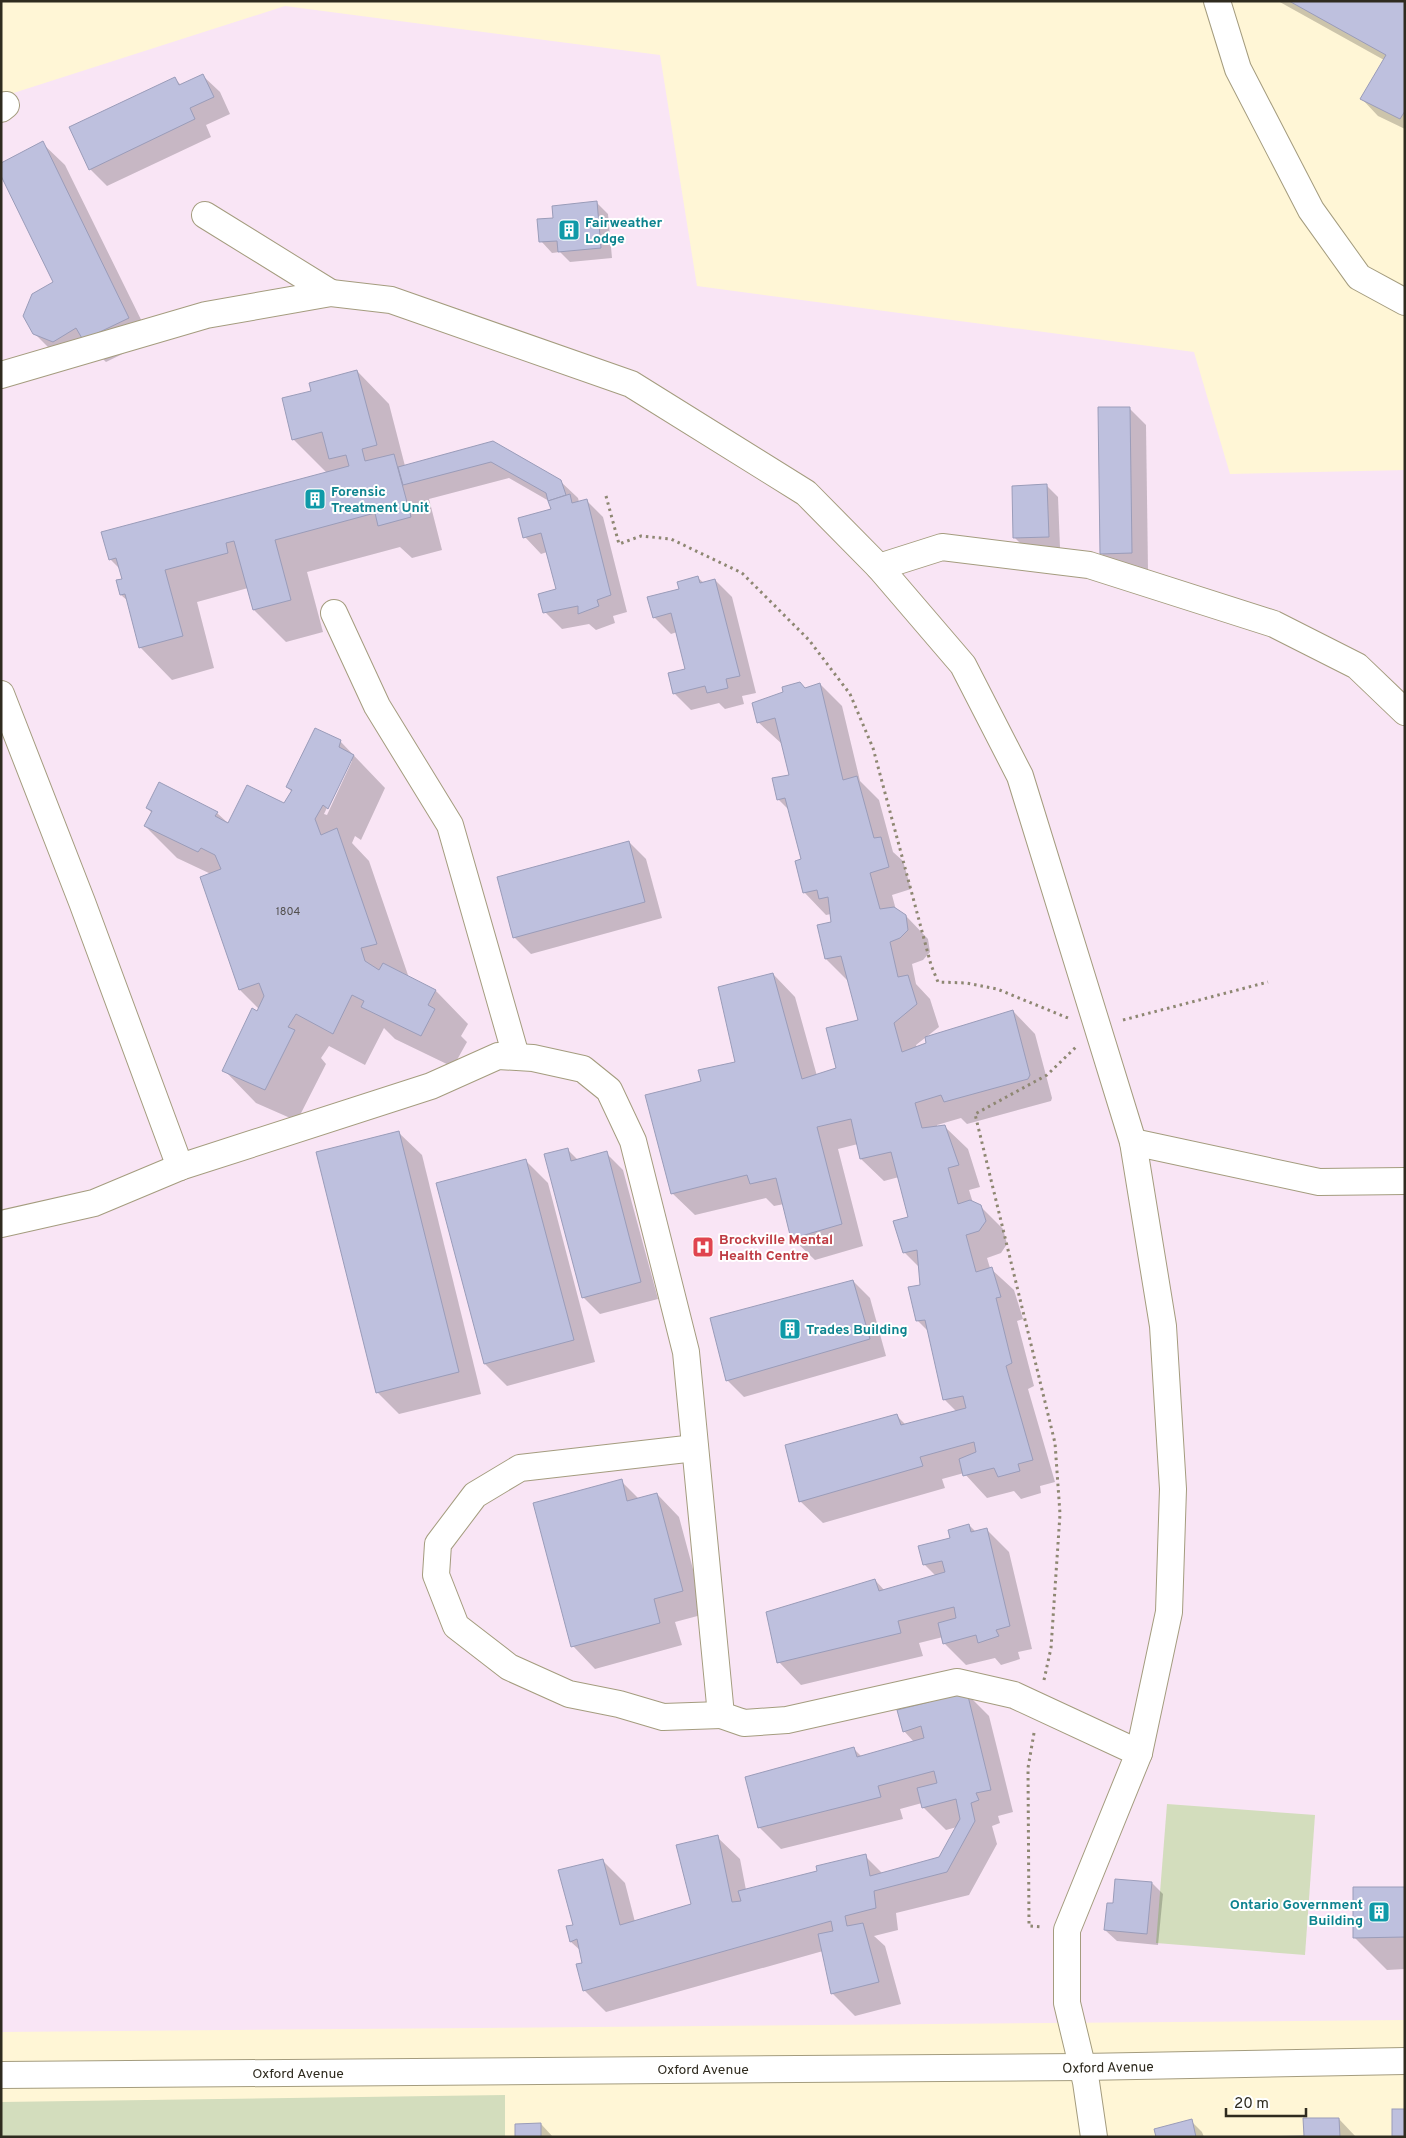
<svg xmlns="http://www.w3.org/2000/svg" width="1406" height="2138" font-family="Overpass,sans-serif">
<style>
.medical{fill:#f9e5f5}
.green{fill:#d3ddbd}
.shadow{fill:#0003;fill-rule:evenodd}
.building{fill:#bec0de;stroke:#9a9cb9}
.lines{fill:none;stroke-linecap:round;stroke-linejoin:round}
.minor-casing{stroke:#a49c7e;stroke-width:28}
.path{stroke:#8e8772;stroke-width:3;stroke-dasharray:2.5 4;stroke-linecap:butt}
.minor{stroke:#fff;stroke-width:26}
.labels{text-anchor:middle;stroke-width:4;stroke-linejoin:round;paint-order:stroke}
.number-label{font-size:11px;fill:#53504f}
.culture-label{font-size:14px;font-weight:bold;fill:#0d838f;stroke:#fff;text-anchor:start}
.health-label{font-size:14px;font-weight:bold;fill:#be3a42;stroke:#fff;text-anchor:start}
.street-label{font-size:14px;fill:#2f2b1f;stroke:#fff}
</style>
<rect width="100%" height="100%" fill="#fff6d6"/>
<path class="medical" d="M 285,6 L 660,55 L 697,286 L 1194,352 L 1230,474 L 1405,470 L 1405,2020 L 1,2032 L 1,97 Z"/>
<g class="green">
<path d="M 1167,1804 L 1315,1815 L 1305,1955 L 1156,1943 Z"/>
<path d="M 505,2095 L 505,2137 L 1,2137 L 1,2102 Z"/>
</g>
<g class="shadow">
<path d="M 1278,1 L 1405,1 L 1405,129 L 1378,116 L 1362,99 L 1384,60 Z"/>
<path d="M 203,76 L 220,92 L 230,114 L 206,125 L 211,137 L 107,186 L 90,169 L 175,79 L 182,86 Z"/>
<path d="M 42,143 L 65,165 L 151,340 L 106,362 L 96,352 L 57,356 L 34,333 L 55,283 Z"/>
<path d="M 597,203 L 608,214 L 612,258 L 570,262 L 560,252 L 552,253 L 541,241 Z"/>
<path d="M 357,371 L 389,404 L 405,466 L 493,442 L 560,481 L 578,498 L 579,502 L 586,500 L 603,517 L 627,612 L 613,616 L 615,623 L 596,630 L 589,624 L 562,629 L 545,612 L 558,590 L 547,552 L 541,554 L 525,537 L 552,510 L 549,501 L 509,478 L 429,499 L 442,550 L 412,558 L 400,547 L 307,572 L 323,632 L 286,642 L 254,610 L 248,588 L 197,602 L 214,668 L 172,680 L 140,647 L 128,601 L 121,595 L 123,580 L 120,569 L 110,559 L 327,473 L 293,439 L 313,391 Z"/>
<path d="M 1129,408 L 1146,425 L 1148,570 L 1118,570 L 1101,553 Z"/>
<path d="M 1047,486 L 1058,497 L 1060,548 L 1026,549 L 1015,538 Z"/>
<path d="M 698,578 L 704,583 L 715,580 L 732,597 L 756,693 L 742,696 L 744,704 L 725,709 L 719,703 L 691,710 L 674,693 L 687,670 L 677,632 L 671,634 L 654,617 L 680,590 Z"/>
<path d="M 820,684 L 842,706 L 860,781 L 879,800 L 893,852 L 903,861 L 911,889 L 892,895 L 896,910 L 906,916 L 928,939 L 930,952 L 923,960 L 912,964 L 916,984 L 930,999 L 939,1027 L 916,1045 L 917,1048 L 1013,1011 L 1035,1034 L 1052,1098 L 1051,1101 L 967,1124 L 961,1118 L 937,1125 L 937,1128 L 945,1127 L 968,1149 L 980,1187 L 969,1190 L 973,1203 L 980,1206 L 1003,1229 L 1007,1244 L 1001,1253 L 987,1258 L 990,1268 L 1014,1290 L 1023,1319 L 1017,1321 L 1034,1386 L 1028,1389 L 1055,1482 L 1040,1486 L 1041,1493 L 1021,1499 L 1014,1491 L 987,1498 L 964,1473 L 942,1479 L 945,1488 L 823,1523 L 800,1501 L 897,1416 L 906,1425 L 956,1411 L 944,1399 L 929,1332 L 917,1320 L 921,1286 L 920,1268 L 904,1252 L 909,1218 L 899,1177 L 884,1181 L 861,1159 L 858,1144 L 838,1149 L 863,1246 L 815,1260 L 792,1238 L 784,1204 L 774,1206 L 766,1198 L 695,1215 L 672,1193 L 702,1082 L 737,1063 L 773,974 L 795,997 L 817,1076 L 838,1069 L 859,1021 L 849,982 L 826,959 L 818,926 L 832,923 L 831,914 L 826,915 L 804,892 L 802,860 L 790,811 L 778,799 L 790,776 L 782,744 L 758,722 L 805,689 Z"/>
<path d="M 340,741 L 385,788 L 361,840 L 355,836 L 352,843 L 369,861 L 409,978 L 436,991 L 468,1024 L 461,1036 L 467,1042 L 453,1067 L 395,1039 L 384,1028 L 365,1065 L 329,1046 L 321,1058 L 326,1064 L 297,1121 L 256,1103 L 224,1070 L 259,1009 L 240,990 L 202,878 L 211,874 L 177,858 L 145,826 L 152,813 L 147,808 L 217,813 L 229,824 L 285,805 L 292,792 L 287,787 ZM 349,761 L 352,761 L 327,815 L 324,814 Z"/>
<path d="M 629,842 L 646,859 L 662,918 L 531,954 L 514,937 Z"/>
<path d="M 399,1133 L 422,1155 L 481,1394 L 399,1414 L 377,1392 Z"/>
<path d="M 567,1149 L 578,1160 L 606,1153 L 623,1170 L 658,1299 L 600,1314 L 583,1297 Z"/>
<path d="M 525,1160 L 548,1183 L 595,1362 L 507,1386 L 485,1364 Z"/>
<path d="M 853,1281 L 870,1298 L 886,1356 L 744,1397 L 727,1380 Z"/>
<path d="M 621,1481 L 639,1499 L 657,1494 L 679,1517 L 705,1614 L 675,1622 L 682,1645 L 595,1669 L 573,1646 Z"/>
<path d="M 969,1525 L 976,1532 L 987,1530 L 1009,1552 L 1032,1649 L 1018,1652 L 1020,1659 L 1001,1665 L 995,1658 L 966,1665 L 944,1643 L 943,1637 L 919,1643 L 923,1656 L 801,1685 L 779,1662 L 875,1580 L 885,1591 L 936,1576 L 924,1564 Z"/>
<path d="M 966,1693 L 989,1716 L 1013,1812 L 998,1816 L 1000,1823 L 992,1826 L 997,1844 L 969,1895 L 896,1913 L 898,1930 L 874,1936 L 885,1946 L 901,2004 L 855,2016 L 832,1993 L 823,1951 L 606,2012 L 584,1990 L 584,1964 L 581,1951 L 571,1942 L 568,1927 L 575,1926 L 602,1860 L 625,1883 L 635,1922 L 692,1904 L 717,1837 L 740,1859 L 746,1890 L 819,1872 L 865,1856 L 883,1874 L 940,1858 L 957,1827 L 946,1830 L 923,1807 L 922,1803 L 900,1809 L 903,1819 L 781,1849 L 759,1827 L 854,1749 L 862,1757 L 914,1742 L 904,1731 Z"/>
<path d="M 1152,1883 L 1163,1894 L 1158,1945 L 1117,1941 L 1105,1930 L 1114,1905 Z"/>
<path d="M 1405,1888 L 1405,1969 L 1387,1970 L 1354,1937 Z"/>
<path d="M 1339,2119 L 1356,2137 L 1305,2137 Z"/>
<path d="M 1191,2121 L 1202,2132 L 1204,2137 L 1158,2137 Z"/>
<path d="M 541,2124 L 553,2137 L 516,2137 Z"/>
</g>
<g class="building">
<path d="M 1289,1 L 1405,1 L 1405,111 L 1400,119 L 1360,99 L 1386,55 Z"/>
<path d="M 203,74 L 214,97 L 190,108 L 195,119 L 89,170 L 69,127 L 175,77 L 179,85 Z"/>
<path d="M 43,141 L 129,318 L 83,340 L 76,328 L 53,342 L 33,334 L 23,316 L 32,294 L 53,282 L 1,176 L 1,163 Z"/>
<path d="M 597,201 L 601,248 L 558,252 L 557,241 L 539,242 L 537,219 L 553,218 L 552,206 Z"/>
<path d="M 357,370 L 377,445 L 362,449 L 365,461 L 394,454 L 411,517 L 378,526 L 375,513 L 275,540 L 291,600 L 253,610 L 234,541 L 226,543 L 228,553 L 165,570 L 183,636 L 139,648 L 125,594 L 120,595 L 116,580 L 122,579 L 116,558 L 109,560 L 101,532 L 349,466 L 346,455 L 329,459 L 322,432 L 292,440 L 282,398 L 311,391 L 309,383 Z"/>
<path d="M 1098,407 L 1130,407 L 1132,553 L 1100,554 Z"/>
<path d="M 493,441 L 561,480 L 566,495 L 548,501 L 546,493 L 491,462 L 403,485 L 398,467 Z"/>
<path d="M 1047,484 L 1049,537 L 1013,538 L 1012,486 Z"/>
<path d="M 570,494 L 572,503 L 587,499 L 611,595 L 597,600 L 599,606 L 578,614 L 578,606 L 543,613 L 538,594 L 556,589 L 541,533 L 523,538 L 518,518 L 551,509 L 548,501 Z"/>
<path d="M 698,576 L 700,583 L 715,579 L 740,676 L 726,679 L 728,688 L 707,693 L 705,686 L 673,694 L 668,673 L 685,669 L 671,613 L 653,618 L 647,597 L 679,589 L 677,582 Z"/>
<path d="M 800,682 L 805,688 L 820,683 L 843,780 L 857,776 L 874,838 L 881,837 L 889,867 L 870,873 L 880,909 L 894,907 L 906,915 L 908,930 L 900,938 L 890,942 L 898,977 L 908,975 L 917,1004 L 894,1023 L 902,1052 L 926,1043 L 925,1037 L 1013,1010 L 1030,1075 L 1028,1079 L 944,1102 L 941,1095 L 915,1103 L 922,1128 L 945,1125 L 959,1165 L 948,1168 L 958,1204 L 970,1200 L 981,1205 L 986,1221 L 979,1231 L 966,1235 L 976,1272 L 992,1267 L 1001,1297 L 996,1298 L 1012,1363 L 1006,1366 L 1033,1460 L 1018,1464 L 1020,1471 L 998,1477 L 994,1468 L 963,1476 L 959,1459 L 976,1452 L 974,1442 L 920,1457 L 923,1466 L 799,1502 L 785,1445 L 897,1414 L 901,1425 L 966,1408 L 963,1396 L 943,1400 L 925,1320 L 916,1321 L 908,1287 L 920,1285 L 917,1250 L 903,1253 L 893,1221 L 908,1217 L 891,1152 L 860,1159 L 851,1119 L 817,1127 L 842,1224 L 791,1239 L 776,1178 L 750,1184 L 747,1175 L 671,1194 L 645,1095 L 701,1081 L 698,1070 L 735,1062 L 718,987 L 773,973 L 802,1079 L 836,1068 L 826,1028 L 858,1020 L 841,956 L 825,959 L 817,925 L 831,922 L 828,897 L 819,899 L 817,890 L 803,893 L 795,861 L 801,859 L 785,798 L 777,800 L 772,778 L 789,775 L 775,718 L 757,723 L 752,703 L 783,692 L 782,687 Z"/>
<path d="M 315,728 L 341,740 L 339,747 L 354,755 L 328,809 L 323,805 L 315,819 L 321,835 L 337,828 L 377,944 L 361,948 L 365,961 L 379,970 L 383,963 L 436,990 L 428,1005 L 435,1009 L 421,1036 L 361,1007 L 364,1001 L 352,995 L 333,1034 L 296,1014 L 288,1027 L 295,1030 L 265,1090 L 222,1071 L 252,1008 L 257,1011 L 264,996 L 259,983 L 239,990 L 200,877 L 221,869 L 215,855 L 201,848 L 198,852 L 144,826 L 152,811 L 146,808 L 159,782 L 218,812 L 215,816 L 228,823 L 247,785 L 284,803 L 292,790 L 286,787 Z"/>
<path d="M 629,841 L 645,902 L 513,938 L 497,877 Z"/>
<path d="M 399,1131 L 459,1372 L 376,1393 L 316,1152 Z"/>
<path d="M 568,1148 L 571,1161 L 607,1151 L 641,1282 L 582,1298 L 544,1154 Z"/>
<path d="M 526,1159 L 574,1340 L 484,1364 L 436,1183 Z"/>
<path d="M 853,1280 L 870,1339 L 726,1381 L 710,1318 Z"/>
<path d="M 622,1479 L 627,1501 L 657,1493 L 683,1591 L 654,1599 L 660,1623 L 571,1647 L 533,1503 Z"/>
<path d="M 969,1524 L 971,1532 L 987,1528 L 1010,1626 L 996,1630 L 999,1636 L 978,1643 L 976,1635 L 943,1644 L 938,1623 L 956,1618 L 954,1607 L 898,1621 L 901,1633 L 777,1663 L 766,1612 L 875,1579 L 879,1591 L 945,1572 L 942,1561 L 923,1565 L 918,1546 L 950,1538 L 948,1530 Z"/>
<path d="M 967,1692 L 991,1790 L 976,1793 L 979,1800 L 971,1803 L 975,1821 L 947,1872 L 874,1891 L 876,1908 L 845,1916 L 847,1926 L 863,1923 L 879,1982 L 831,1994 L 818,1934 L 833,1931 L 831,1921 L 583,1991 L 576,1964 L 582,1963 L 577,1939 L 570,1942 L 566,1926 L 573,1925 L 558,1870 L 603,1859 L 620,1925 L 691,1904 L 676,1845 L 718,1835 L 732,1902 L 741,1901 L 738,1891 L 817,1871 L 816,1866 L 866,1854 L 870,1876 L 939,1857 L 960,1819 L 956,1799 L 922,1808 L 917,1788 L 937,1783 L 934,1771 L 878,1786 L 881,1797 L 758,1828 L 745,1777 L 854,1747 L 857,1757 L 924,1738 L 921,1726 L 903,1732 L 897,1710 L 929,1702 L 927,1693 Z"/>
<path d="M 1115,1879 L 1152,1882 L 1147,1934 L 1104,1930 L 1107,1903 L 1113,1903 Z"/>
<path d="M 1353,1887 L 1405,1887 L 1405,1937 L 1353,1938 Z"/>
<rect x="1392" y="2109" width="13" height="28"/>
<path d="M 1303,2118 L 1339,2118 L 1340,2137 L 1258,2137 L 1304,2136 Z"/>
<path d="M 1192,2119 L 1196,2137 L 1156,2137 L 1154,2129 Z"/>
<path d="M 541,2123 L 541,2137 L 515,2137 L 515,2124 Z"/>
</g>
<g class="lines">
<g class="minor-casing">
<g id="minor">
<path d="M 1217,1 L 1238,69 L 1311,210 L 1359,277 L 1405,302"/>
<path d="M 1,109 L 6,105"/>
<path d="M 205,215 L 331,293"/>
<path d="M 1,375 L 206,315 L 331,293 L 391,300 L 631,384 L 806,493 L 879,567 L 963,665 L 1020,776 L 1133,1142 L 1163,1326 L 1173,1489 L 1169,1612 L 1139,1753 L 1067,1930 L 1067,2003 L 1086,2082 L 1094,2137"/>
<path d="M 879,567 L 942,547 L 1089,565 L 1274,624 L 1357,666 L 1405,712"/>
<path d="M 334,613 L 377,706 L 450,825 L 516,1056"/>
<path d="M 1,694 L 82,902 L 180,1167"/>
<path d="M 1133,1142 L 1319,1182 L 1405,1181"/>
<path d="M 1,1224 L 94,1203 L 180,1167 L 431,1086 L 498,1056 L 533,1058 L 583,1069 L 609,1090 L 633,1141 L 686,1352 L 721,1715 L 744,1723 L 787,1720 L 957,1682 L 1014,1695 L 1139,1753"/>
<path d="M 695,1448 L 520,1468 L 475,1495 L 438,1544 L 436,1575 L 456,1626 L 509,1667 L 569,1694 L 619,1704 L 663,1717 L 721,1715"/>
<path d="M 1,2075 L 1082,2067 L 1405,2061"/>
</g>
</g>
<g class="path">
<path d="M 606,496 L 619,544 L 641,536 L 671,539 L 742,573 L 809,640 L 850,694 L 873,748 L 931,965 L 938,982 L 966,983 L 997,989 L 1068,1018"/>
<path d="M 1123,1020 L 1268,982"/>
<path d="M 1044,1680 L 1051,1648 L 1060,1514 L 1055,1443 L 975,1114 L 1047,1075 L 1076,1047"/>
<path d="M 1034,1733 L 1028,1768 L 1029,1926 L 1042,1927"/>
</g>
<use href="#minor" class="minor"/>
</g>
<defs>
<g id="building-square" transform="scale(1.125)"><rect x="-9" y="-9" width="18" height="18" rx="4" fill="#0f9aa8" stroke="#fff"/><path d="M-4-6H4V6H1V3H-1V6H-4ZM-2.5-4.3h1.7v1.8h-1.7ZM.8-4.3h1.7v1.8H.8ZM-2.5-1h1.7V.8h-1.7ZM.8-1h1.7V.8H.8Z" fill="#fff"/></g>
<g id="hospital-square" transform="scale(1.125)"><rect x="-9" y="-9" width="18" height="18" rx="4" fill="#e0444e" stroke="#fff"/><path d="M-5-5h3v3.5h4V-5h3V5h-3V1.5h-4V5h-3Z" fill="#fff"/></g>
</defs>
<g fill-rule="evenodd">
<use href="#building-square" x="569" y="230"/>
<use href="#building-square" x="315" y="499"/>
<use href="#hospital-square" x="703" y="1247"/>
<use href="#building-square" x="790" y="1329"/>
<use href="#building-square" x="1379" y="1912"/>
</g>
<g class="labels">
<g class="number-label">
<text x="288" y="915">1804</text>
</g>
<g class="culture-label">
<text x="585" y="227">Fairweather<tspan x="585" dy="16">Lodge</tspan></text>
<text x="331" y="496">Forensic<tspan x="331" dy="16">Treatment Unit</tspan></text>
<text x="806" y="1334">Trades Building</text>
<text x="1363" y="1909" text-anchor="end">Ontario Government<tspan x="1363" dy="16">Building</tspan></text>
</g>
<g class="health-label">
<text x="719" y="1244">Brockville Mental<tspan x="719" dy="16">Health Centre</tspan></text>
</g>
<g class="street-label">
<text transform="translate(1108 2067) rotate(-1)" y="5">Oxford Avenue</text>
<text x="703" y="2074">Oxford Avenue</text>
<text x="298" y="2078">Oxford Avenue</text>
</g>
</g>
<rect width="1406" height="2138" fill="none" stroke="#2f2b1f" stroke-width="5"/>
<path d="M1226 2108v8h80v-8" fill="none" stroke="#2f2b1f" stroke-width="2.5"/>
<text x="1234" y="2108" font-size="15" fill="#2f2b1f" stroke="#ffffff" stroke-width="4" paint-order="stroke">20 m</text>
</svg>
